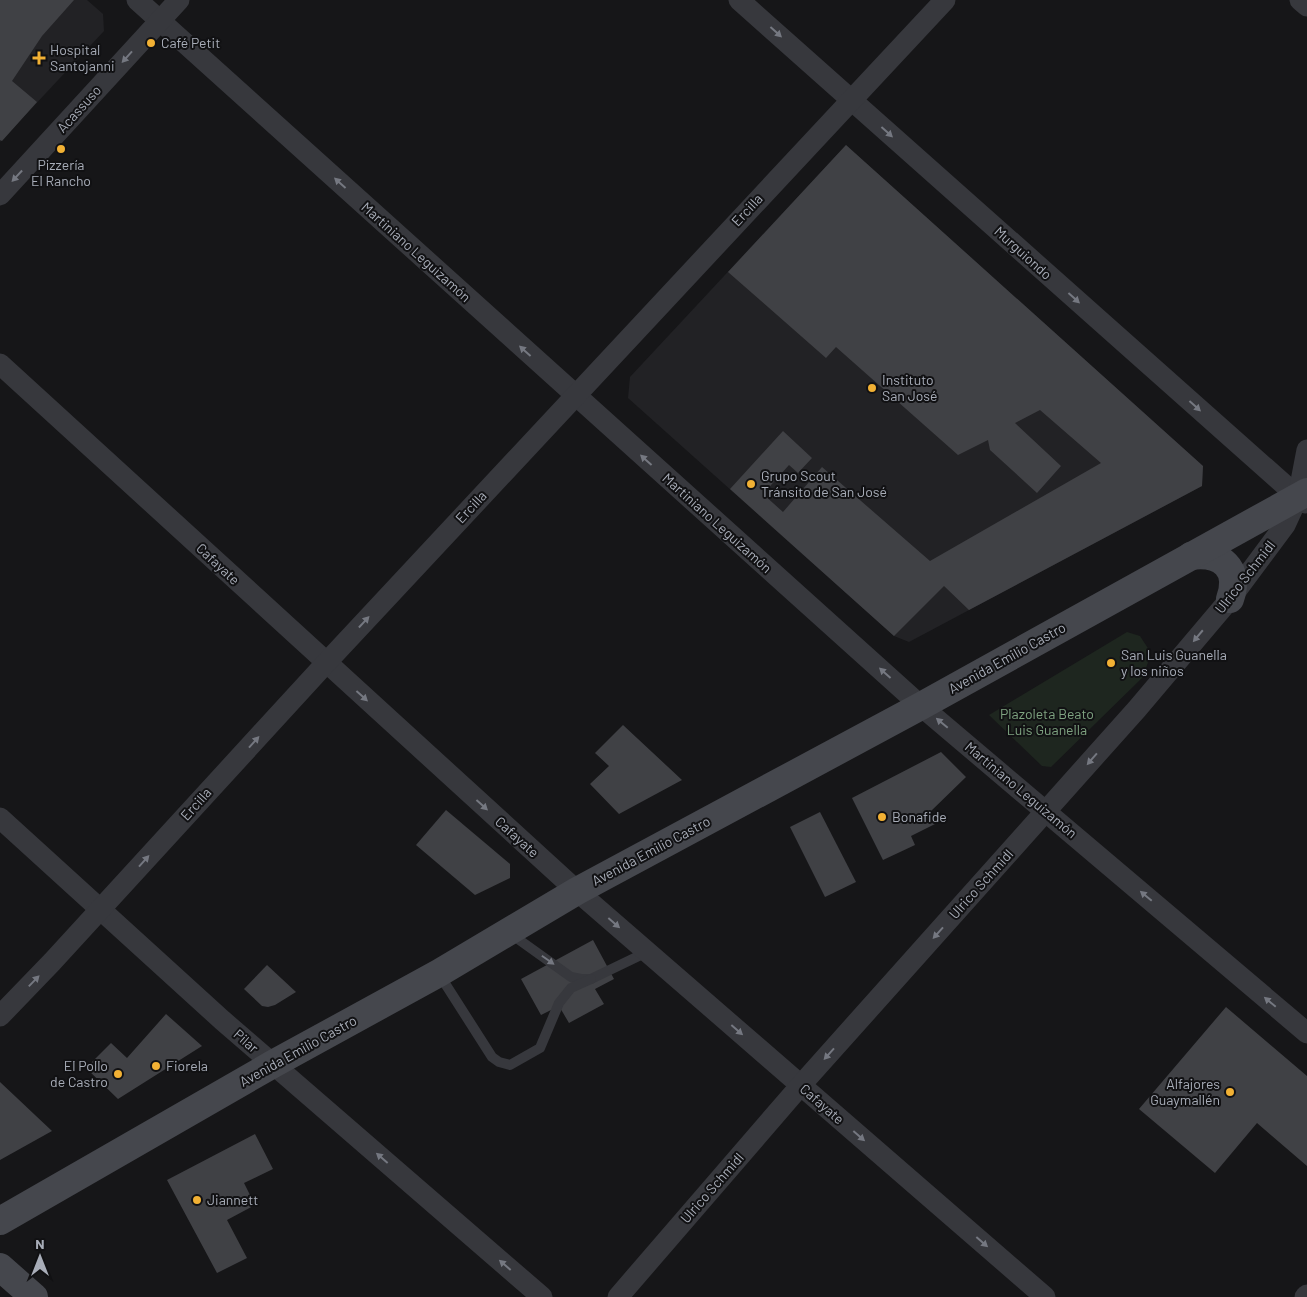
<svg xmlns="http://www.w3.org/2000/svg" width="1307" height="1297" font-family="Barlow,sans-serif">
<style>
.built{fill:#222225}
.green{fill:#1e261f}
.building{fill:#404145}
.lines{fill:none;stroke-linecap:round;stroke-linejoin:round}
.lane{stroke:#37383d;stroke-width:10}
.street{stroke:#37383d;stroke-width:21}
.secondary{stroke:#45474d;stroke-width:28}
.oneway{fill:#757881}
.poi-dot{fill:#f2b134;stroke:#111113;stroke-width:2}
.labels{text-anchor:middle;stroke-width:4;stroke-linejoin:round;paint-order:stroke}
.poi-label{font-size:14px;fill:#a8adb8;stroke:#111113;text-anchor:start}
.street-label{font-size:14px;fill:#a8adb8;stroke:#111113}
.park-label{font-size:14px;fill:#7fa381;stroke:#111113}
</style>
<rect width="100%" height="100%" fill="#161618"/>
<g class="built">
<path d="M 0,0 L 87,0 L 103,14 L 104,31 L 0,142 Z"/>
<path d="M 846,145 L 1203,466 L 1202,486 L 909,642 L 894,636 L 628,398 L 630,377 Z"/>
</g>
<path class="green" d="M 1127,632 L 1140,636 L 1151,653 L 1143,677 L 1051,767 L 1042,766 L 989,715 Z"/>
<g class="building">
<path d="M 0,0 L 74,0 L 42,36 L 12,81 L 37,102 L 2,141 L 0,140 Z"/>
<path d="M 846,145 L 1203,466 L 1202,486 L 969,610 L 944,586 L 894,636 L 730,489 L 783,431 L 812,458 L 798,473 L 789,465 L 763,494 L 783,512 L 822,467 L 930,561 L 1101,463 L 1040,410 L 1015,423 L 1061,466 L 1037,493 L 990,450 L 988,440 L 958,455 L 836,347 L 826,358 L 728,272 Z"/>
<path d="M 623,725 L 682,780 L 619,814 L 590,784 L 609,766 L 595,753 Z"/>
<path d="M 941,752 L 966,777 L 930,812 L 935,824 L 911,836 L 915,845 L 883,860 L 852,798 Z"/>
<path d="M 446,810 L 510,864 L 510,878 L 475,895 L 416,845 Z"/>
<path d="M 820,812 L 856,882 L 825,897 L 790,827 Z"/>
<path d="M 593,940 L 614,979 L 595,989 L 604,1004 L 569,1023 L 559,1006 L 541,1015 L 521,979 Z"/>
<path d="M 267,965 L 296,992 L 275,1005 L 268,1007 L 262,1006 L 244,989 Z"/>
<path d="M 1226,1007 L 1307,1076 L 1307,1166 L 1257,1123 L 1215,1173 L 1139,1109 Z"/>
<path d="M 166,1014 L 202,1046 L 118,1099 L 86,1068 L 111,1043 L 127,1058 Z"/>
<path d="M 0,1082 L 52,1131 L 0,1160 Z"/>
<path d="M 255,1134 L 273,1169 L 244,1183 L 255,1205 L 227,1220 L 247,1258 L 217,1273 L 167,1180 Z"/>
</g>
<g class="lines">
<g class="lane">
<path d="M 511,934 L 571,977 L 581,979 L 591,979 L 647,952"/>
<path d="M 439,974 L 492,1057 L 499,1062 L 510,1065 L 540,1048 L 559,1003 L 571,988 L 591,979"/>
</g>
<g class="street">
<path d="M 137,0 L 921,706 L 1307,1033"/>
<path d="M 739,0 L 1305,503"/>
<path d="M 1300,0 L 1307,6"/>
<path d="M 0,195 L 179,0"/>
<path d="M 0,364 L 577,891 L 1045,1297"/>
<path d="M 0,818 L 222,1020 L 542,1297"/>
<path d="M 0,1016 L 52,962 L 326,663 L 945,0"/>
<path d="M 618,1297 L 801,1085 L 1137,709 L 1230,599 L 1285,525 L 1298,497 L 1307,450"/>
<path d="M 1305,1297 L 1307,1295"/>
</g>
<g class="secondary">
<path d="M 1191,556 C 1221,552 1241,568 1230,599"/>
<path d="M 0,1221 L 273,1064 L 439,973 L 577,891 L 921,706 L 1307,492"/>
<path d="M 0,1267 L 34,1297"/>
</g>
</g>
<defs><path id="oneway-solid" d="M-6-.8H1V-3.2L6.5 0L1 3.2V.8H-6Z" transform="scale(1.25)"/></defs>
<g class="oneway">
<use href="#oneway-solid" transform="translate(776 32) rotate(42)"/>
<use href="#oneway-solid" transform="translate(127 57) rotate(132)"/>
<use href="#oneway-solid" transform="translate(887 132) rotate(42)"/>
<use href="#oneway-solid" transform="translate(17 176) rotate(133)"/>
<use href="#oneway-solid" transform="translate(340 183) rotate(-138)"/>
<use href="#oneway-solid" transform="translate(1074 298) rotate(42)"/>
<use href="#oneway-solid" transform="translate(525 351) rotate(-138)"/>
<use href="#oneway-solid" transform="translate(1195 406) rotate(42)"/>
<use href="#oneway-solid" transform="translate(646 460) rotate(-138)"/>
<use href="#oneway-solid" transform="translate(364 622) rotate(-47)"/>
<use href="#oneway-solid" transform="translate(1198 636) rotate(130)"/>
<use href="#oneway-solid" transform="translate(885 673) rotate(-138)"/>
<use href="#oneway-solid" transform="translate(362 696) rotate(42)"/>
<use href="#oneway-solid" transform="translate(942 723) rotate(-140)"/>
<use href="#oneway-solid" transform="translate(254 742) rotate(-48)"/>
<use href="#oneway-solid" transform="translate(1092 759) rotate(131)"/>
<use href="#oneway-solid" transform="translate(482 805) rotate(42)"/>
<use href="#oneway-solid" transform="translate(144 861) rotate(-48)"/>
<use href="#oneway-solid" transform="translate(1146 896) rotate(-140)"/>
<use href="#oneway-solid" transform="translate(614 923) rotate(41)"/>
<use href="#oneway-solid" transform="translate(938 933) rotate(132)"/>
<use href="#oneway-solid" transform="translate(548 960) rotate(35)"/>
<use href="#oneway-solid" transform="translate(34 981) rotate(-46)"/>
<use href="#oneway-solid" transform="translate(1270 1002) rotate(-140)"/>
<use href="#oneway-solid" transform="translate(737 1030) rotate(41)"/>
<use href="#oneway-solid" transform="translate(829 1054) rotate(132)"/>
<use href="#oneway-solid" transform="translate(859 1136) rotate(41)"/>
<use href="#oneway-solid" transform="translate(382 1158) rotate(-139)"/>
<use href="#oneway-solid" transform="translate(982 1242) rotate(41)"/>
<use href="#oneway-solid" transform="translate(505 1265) rotate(-139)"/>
</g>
<g class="poi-dot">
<circle cx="151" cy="43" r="5"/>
<path d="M36.5 50.5h5v5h5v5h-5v5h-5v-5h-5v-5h5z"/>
<circle cx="61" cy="149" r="5"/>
<circle cx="872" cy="388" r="5"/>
<circle cx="751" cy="484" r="5"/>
<circle cx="1111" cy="663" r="5"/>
<circle cx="882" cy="817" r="5"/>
<circle cx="156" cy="1066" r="5"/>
<circle cx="118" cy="1074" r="5"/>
<circle cx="1230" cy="1092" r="5"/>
<circle cx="197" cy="1200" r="5"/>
</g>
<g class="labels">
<g class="poi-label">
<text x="161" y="48">Café Petit</text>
<text x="50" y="55">Hospital<tspan x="50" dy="16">Santojanni</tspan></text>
<text x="61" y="170" text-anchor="middle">Pizzería<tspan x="61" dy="16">El Rancho</tspan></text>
<text x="882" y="385">Instituto<tspan x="882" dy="16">San José</tspan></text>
<text x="761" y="481">Grupo Scout<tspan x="761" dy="16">Tránsito de San José</tspan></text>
<text x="1121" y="660">San Luis Guanella<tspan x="1121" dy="16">y los niños</tspan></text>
<text x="892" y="822">Bonafide</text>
<text x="108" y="1071" text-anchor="end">El Pollo<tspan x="108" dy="16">de Castro</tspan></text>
<text x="166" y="1071">Fiorela</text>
<text x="1220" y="1089" text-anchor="end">Alfajores<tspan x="1220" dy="16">Guaymallén</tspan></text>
<text x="207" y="1205">Jiannett</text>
</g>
<g class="street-label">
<text transform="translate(79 109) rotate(-48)" y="5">Acassuso</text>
<text transform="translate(747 210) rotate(-47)" y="5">Ercilla</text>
<text transform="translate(416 252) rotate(42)" y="5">Martiniano Leguizamón</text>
<text transform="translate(1023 253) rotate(42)" y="5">Murguiondo</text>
<text transform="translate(471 507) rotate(-47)" y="5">Ercilla</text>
<text transform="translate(717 523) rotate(42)" y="5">Martiniano Leguizamón</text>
<text transform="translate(218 564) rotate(43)" y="5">Cafayate</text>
<text transform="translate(1245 577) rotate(-52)" y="5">Ulrico Schmidl</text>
<text transform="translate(1007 658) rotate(-29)" y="5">Avenida Emilio Castro</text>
<text transform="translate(1021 790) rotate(40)" y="5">Martiniano Leguizamón</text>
<text transform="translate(196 804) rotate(-48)" y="5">Ercilla</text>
<text transform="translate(517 837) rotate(42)" y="5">Cafayate</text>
<text transform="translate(651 851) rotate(-28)" y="5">Avenida Emilio Castro</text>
<text transform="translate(981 884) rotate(-48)" y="5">Ulrico Schmidl</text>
<text transform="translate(246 1041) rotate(41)" y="5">Pilar</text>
<text transform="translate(298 1051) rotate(-29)" y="5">Avenida Emilio Castro</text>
<text transform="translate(822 1104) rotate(41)" y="5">Cafayate</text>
<text transform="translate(712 1188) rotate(-49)" y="5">Ulrico Schmidl</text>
</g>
<g class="park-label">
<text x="1047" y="719">Plazoleta Beato<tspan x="1047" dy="16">Luis Guanella</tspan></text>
</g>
</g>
<g transform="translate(40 1257)" stroke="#111113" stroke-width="4" paint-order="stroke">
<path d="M0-4L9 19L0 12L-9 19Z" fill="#a8adb8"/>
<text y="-8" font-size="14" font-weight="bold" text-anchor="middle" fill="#a8adb8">N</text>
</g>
</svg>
